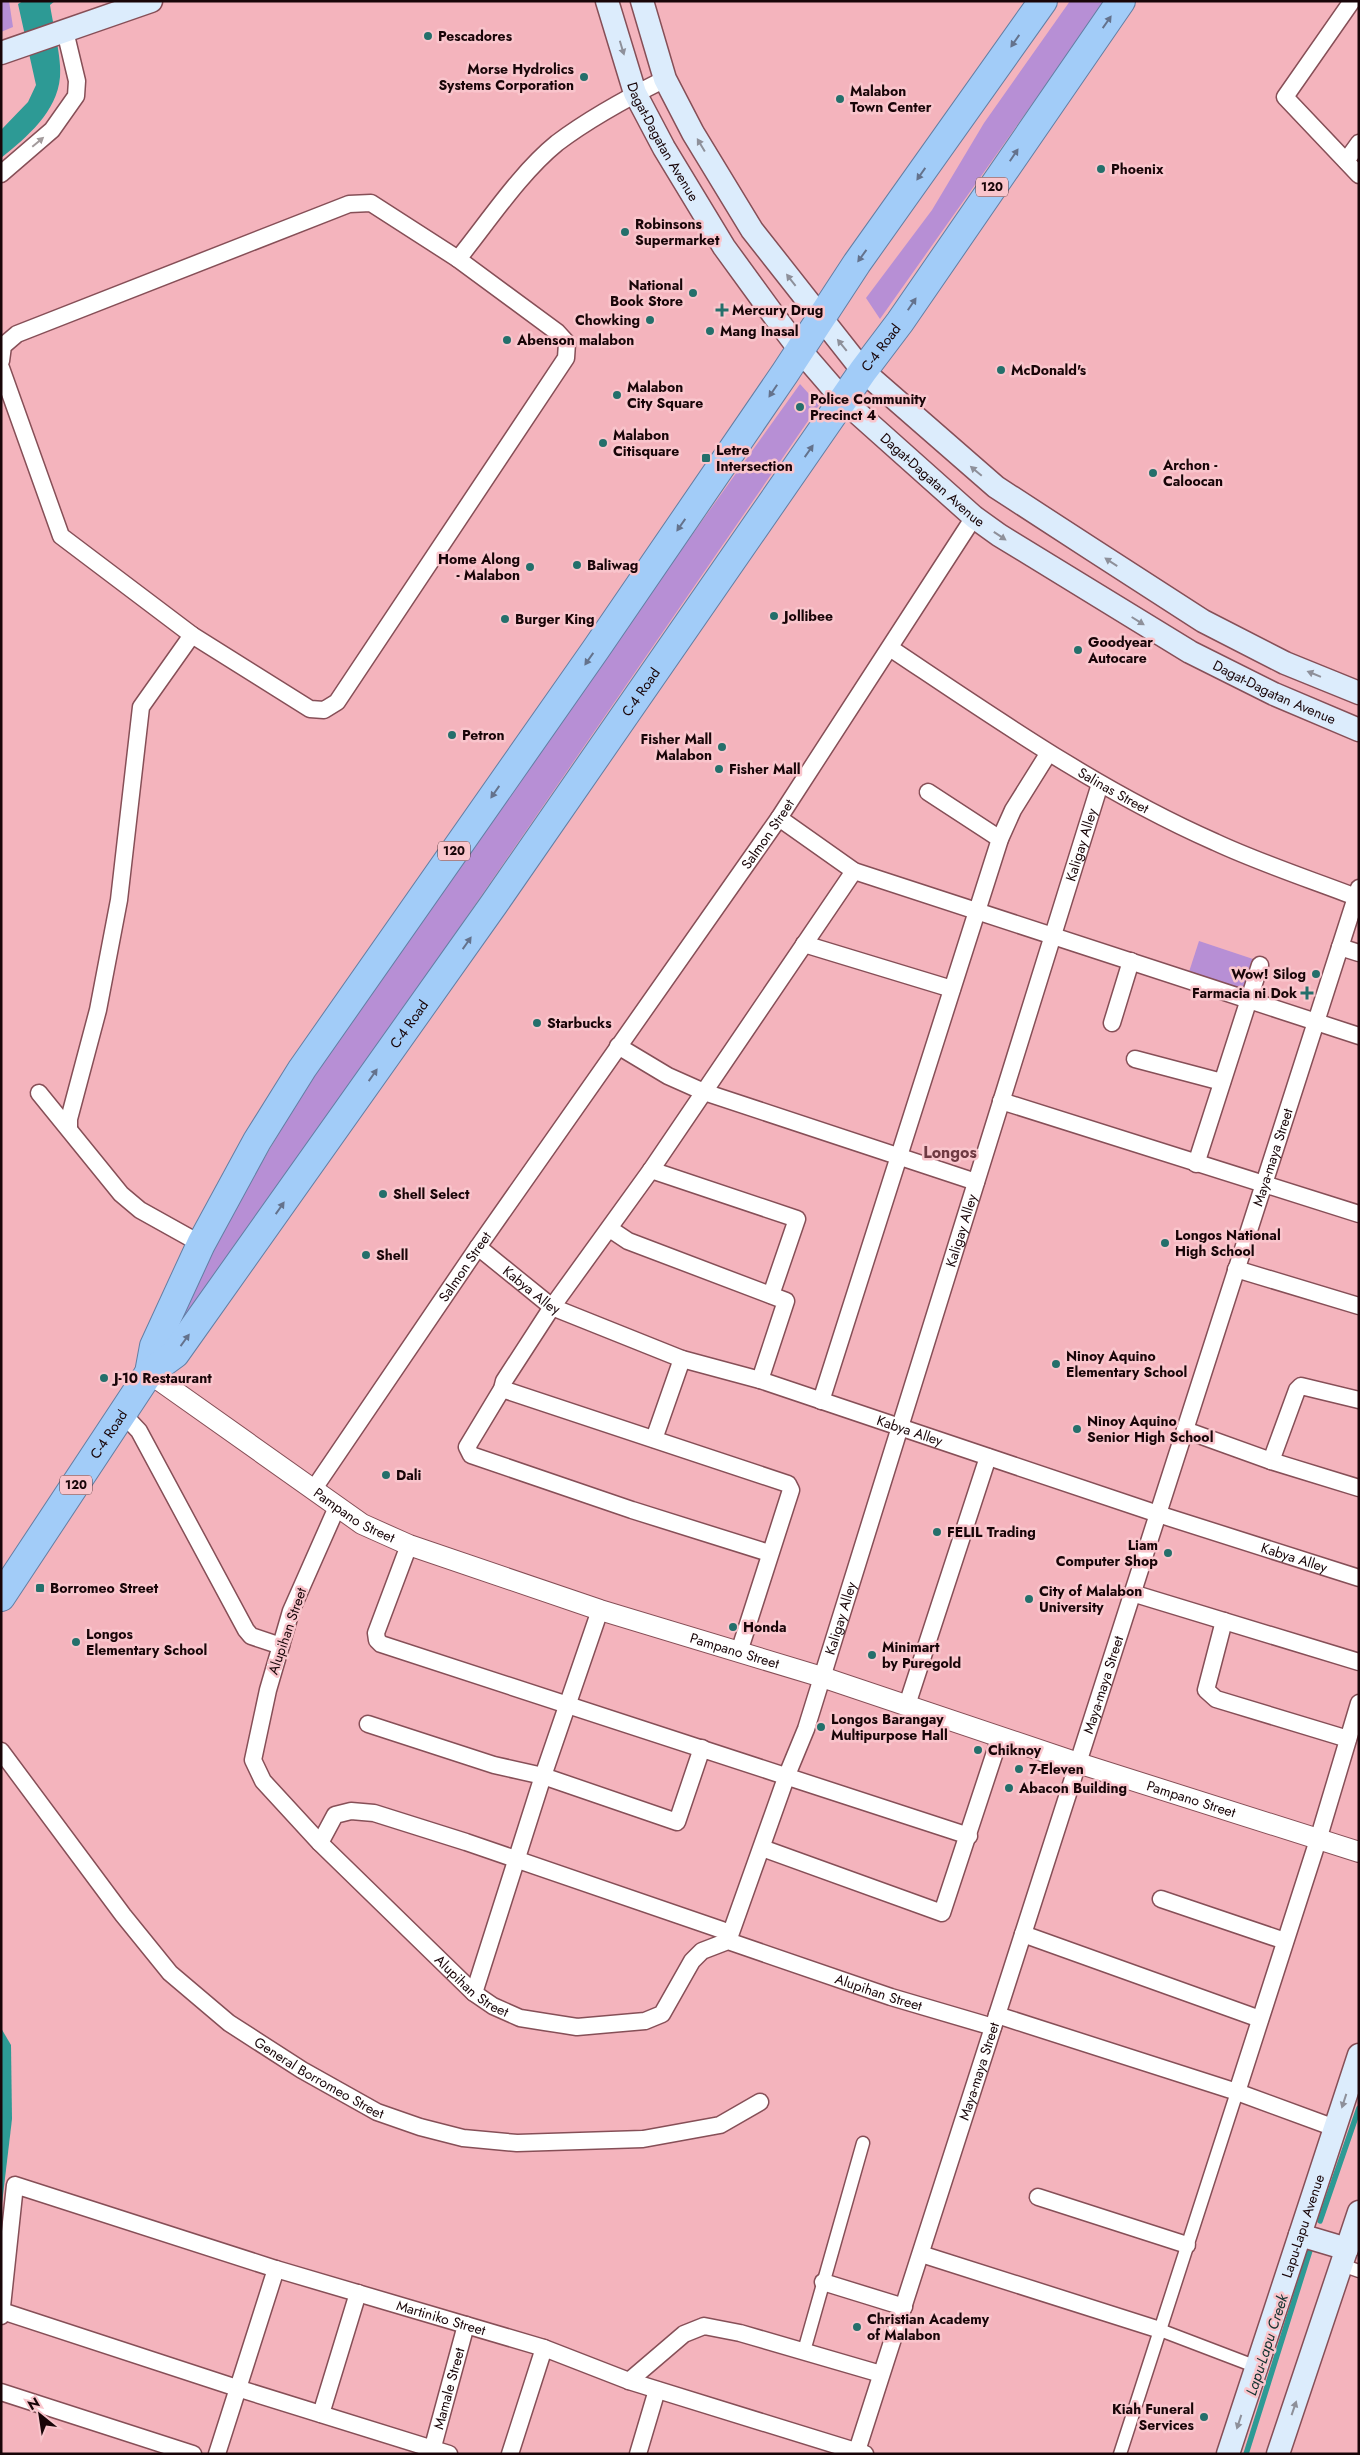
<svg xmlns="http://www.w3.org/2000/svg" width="1360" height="2455" font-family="Jost,sans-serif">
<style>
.green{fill:#b78fd5}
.water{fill:#2d9a95}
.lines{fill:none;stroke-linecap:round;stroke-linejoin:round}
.stream{stroke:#2d9a95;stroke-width:5.5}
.pedestrian-casing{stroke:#864f57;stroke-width:15}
.minor-casing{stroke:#864f57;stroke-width:19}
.tertiary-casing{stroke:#864f57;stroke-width:22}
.secondary-casing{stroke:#864f57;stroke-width:25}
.trunk-casing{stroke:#637ea3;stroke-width:30}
.pedestrian{stroke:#fff;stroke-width:12}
.minor{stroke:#fff;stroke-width:16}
.tertiary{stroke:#fff;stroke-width:20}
.secondary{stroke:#dcecfc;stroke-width:22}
.trunk{stroke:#a2ccf8;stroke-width:28}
.oneway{fill:#64728c}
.oneway2{fill:#8e909a}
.oneway3{fill:#a39b9c}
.poi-dot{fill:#246f6b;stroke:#f9c5cc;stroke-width:2}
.labels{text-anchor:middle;stroke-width:5;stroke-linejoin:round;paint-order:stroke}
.shield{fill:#f9c5cc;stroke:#5c3f43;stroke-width:1}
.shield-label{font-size:12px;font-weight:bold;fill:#180508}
.poi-label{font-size:14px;font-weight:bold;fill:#180508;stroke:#f9c5cc;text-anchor:start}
.street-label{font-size:14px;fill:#180508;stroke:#f9c5cc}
.water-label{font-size:15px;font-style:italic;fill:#10302e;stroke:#f9c5cc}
.quarter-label{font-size:16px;font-weight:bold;fill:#6f3a43;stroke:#f9c5cc}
</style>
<rect width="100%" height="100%" fill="#f4b4bd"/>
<g class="green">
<path d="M 1,1 L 9,1 L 13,27 L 1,32 Z"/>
<path d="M 1070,1 L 1105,1 L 880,319 L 866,298 L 932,210 L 984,123 Z"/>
<path d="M 800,384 L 819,405 L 168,1351 L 166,1348 L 221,1233 L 308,1083 L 606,655 Z"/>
<path d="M 1199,941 L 1259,961 L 1248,994 L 1188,975 Z"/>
</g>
<g class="water">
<path d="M 23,1 L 55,1 L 50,5 C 53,25 62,59 60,77 C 57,112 27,137 1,158 L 1,130 L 28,102 L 36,85 L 18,4 Z"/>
<path d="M 1,2028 L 11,2045 L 12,2119 L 1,2212 Z"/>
</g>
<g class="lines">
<g class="stream">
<path d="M 1320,2221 L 1359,2108"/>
<path d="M 1246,2454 L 1312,2244"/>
</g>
<g class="pedestrian-casing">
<g id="pedestrian">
<path d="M 1342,2265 L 1359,2271"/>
<path d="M 1160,2330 L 1257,2367"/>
<path d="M 804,2351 L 863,2143"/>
<path d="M 1120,2454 L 1237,2092"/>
</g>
</g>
<g class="minor-casing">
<g id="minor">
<path d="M 1352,1 L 1285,97 L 1359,175"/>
<path d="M 1346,161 L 1359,143"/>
<path d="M 1,174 L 52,130 L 76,96 L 77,81 L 65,31"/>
<path d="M 458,259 C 488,222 520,173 557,143 C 590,118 629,97 665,79"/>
<path d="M 1,361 L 3,346 L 17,334 L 349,204 L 371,203 L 458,259 L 557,332 L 567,343 L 566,358 L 337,702 L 324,710 L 310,709 L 192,635 L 61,536 L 1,368"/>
<path id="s1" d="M 890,648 C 995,718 1099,791 1215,842 C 1260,863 1309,879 1356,897"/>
<path d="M 928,792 L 1000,839"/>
<path d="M 779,818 L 854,871 L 1359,1036"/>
<path d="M 804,944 L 952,989"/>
<path d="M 1340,947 L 1359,953"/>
<path d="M 1112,1023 L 1131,961"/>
<path d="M 618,1046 L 668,1076 L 704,1092 L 976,1182"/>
<path d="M 1135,1059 L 1222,1082"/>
<path d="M 39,1093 L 121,1194 L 140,1210 L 201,1244"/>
<path d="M 1001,1101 L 1359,1214"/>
<path d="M 69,1129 L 69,1119 L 98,1010 L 119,900 L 141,707 L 192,635"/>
<path d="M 1196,1164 L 1260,965"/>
<path d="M 651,1170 L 797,1219 L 771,1295"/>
<path d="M 610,1229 L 628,1241 L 786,1301 L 760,1380"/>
<path id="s2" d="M 478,1247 L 552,1307 L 682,1359 L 760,1380 L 1158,1514 L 1359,1578"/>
<path d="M 1236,1269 L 1359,1306"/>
<path d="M 502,1389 L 788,1484 L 791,1490 L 739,1652"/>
<path d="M 821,1401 L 1000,839 L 1013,810 L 1048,754"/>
<path d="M 123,1414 L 139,1431 L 246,1630 L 251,1636 L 281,1646"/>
<path d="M 1185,1430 L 1271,1461 L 1359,1488"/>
<path d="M 654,1439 L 682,1359"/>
<path d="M 1271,1461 L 1297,1390 L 1301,1386 L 1359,1400"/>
<path id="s3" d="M 313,1490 L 478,1247 L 779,818 L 974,517"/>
<path id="s4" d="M 337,1507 L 291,1611 L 268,1690 L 253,1760 L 263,1781 L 320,1843 L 474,1993 L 493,2006 L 520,2018 L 545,2022 L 577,2027 L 645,2021 L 662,2014 L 692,1961 L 702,1951 L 728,1941 L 891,1997 L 993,2027"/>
<path d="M 409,1545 L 376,1633 L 377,1640 L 381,1644 L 969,1836"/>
<path d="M 769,1553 L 632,1510 L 471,1455 L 467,1447 L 502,1389 L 504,1381 L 552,1307 L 651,1170 L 854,871"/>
<path d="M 1132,1593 L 1359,1662"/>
<path d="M 1224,1621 L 1206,1690 L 1216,1699 L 1348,1739"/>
<path d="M 907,1705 L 988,1457"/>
<path d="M 368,1724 L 494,1765 L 543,1776 L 677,1822 L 702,1748"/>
<path id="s5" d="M 1,1751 L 123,1915 L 170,1973 L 229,2023 L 302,2070 L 377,2112 L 420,2127 L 463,2138 L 517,2143 L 643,2139 L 720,2125 L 760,2102"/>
<path d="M 320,1843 L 335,1815 L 351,1811 L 374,1813 L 466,1842 L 722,1930 L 730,1936"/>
<path d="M 762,1848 L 942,1913 L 1000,1737"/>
<path d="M 1161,1899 L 1285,1941"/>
<path d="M 1023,1934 L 1260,2019"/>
<path id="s6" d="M 728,1941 L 787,1775 L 806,1729 L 1100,784"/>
<path d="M 474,1993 L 543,1776 L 600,1610"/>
<path d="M 997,2015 L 1237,2092 L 1335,2128"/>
<path d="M 1237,2092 L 1318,1840 L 1359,1703"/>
<path d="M 1038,2197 L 1187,2245"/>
<path d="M 921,2254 L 1160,2330"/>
<path d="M 823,2282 L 904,2307"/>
<path d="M 2,2311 L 237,2388 L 449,2454"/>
<path id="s7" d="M 1,2316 L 15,2185 L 276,2269 L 544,2348 L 629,2381 L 865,2454"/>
<path d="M 629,2381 L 684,2334 L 704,2326 L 740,2333 L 881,2374"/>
<path d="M 1,2392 L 193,2454"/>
<path d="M 321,2414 L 358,2293"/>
<path d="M 217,2454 L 276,2269"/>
<path id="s8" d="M 431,2454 L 466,2325"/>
<path d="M 510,2454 L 544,2348"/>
<path d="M 638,2454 L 657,2390"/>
<path id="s9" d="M 856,2454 L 1359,888"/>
</g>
</g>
<g class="tertiary-casing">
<g id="tertiary">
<path id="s10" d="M 149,1373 L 362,1524 L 409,1545 L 600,1610 L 822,1677 L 1078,1763 L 1359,1852"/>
</g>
</g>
<g class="secondary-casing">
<g id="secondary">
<path id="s11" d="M 607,1 L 635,93 L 664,148 L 724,247 L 775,317 L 800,350 L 844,401 L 974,517 L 999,535 L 1190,652 L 1274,694 L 1359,730"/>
<path d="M 642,1 L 665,79 L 693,133 L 752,230 L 863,371 L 996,487 L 1093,550 L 1203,621 L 1285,663 L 1359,693"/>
<path d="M 1,53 L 151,1"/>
<path d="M 1300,2235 L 1347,2249"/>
<path id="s12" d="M 1228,2454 L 1359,2055"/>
<path d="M 1278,2454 L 1359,2212"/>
</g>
</g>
<g class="trunk-casing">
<g id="trunk">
<path d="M 149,1373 L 154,1346 L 201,1244 L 257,1141 L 302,1069 L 596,649 L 785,373 L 857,263 L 1043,1"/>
<path id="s13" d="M 1,1597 L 149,1373 L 175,1354 L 494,904 L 863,371 L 900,322 L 1121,1"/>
</g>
</g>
<use href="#pedestrian" class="pedestrian"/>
<use href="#minor" class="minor"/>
<use href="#tertiary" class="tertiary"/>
<use href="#secondary" class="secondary"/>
<use href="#trunk" class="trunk"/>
</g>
<defs><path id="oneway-solid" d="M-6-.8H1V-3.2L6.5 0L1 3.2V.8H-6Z" transform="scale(1.25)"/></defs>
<g class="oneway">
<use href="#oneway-solid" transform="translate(1107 22) rotate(-55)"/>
<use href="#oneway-solid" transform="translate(1015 41) rotate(125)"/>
<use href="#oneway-solid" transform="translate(1014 155) rotate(-56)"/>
<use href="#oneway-solid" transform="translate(921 174) rotate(125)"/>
<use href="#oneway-solid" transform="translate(862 256) rotate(126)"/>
<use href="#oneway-solid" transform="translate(912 304) rotate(-56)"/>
<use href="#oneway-solid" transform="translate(773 391) rotate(124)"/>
<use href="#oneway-solid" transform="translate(809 451) rotate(-55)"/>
<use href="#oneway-solid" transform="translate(681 525) rotate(125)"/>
<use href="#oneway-solid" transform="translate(589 659) rotate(125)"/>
<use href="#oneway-solid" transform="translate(495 792) rotate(125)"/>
<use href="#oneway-solid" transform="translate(467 943) rotate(-55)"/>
<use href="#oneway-solid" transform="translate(373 1075) rotate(-55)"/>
<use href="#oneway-solid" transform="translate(280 1208) rotate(-55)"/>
<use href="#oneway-solid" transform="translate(185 1340) rotate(-54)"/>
</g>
<g class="oneway2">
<use href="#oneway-solid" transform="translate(622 48) rotate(73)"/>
<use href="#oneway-solid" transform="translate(701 145) rotate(-121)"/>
<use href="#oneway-solid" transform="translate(791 280) rotate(-128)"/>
<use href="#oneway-solid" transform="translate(842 345) rotate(-129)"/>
<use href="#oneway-solid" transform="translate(976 471) rotate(-140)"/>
<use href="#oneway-solid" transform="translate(1000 536) rotate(34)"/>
<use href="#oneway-solid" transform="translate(1111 562) rotate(-147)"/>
<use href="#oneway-solid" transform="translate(1138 621) rotate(32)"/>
<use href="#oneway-solid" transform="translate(1314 674) rotate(-158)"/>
<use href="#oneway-solid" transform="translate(1344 2101) rotate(108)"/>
<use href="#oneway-solid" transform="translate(1294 2408) rotate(-71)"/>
<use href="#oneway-solid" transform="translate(1239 2422) rotate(108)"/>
</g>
<use class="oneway3" href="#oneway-solid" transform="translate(38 142) rotate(-40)"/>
<g class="poi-dot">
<circle cx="428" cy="36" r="5"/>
<circle cx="584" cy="77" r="5"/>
<circle cx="840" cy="99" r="5"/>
<circle cx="1101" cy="169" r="5"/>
<circle cx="625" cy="232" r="5"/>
<circle cx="693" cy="293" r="5"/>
<path d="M719.5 302.5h5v5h5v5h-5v5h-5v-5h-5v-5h5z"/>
<circle cx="650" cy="320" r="5"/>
<circle cx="710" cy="331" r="5"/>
<circle cx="507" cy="340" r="5"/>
<circle cx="1001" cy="370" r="5"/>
<circle cx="617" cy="395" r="5"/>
<circle cx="800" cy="407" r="5"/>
<circle cx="603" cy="443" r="5"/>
<rect x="701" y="453" width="10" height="10" rx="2.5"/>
<circle cx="1153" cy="473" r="5"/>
<circle cx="577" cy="565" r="5"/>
<circle cx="530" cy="567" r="5"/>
<circle cx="774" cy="616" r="5"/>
<circle cx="505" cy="619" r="5"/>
<circle cx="1078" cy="650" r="5"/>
<circle cx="452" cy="735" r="5"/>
<circle cx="722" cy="747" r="5"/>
<circle cx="719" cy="769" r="5"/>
<circle cx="1316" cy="974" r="5"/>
<path d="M1304.5 985.5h5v5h5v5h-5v5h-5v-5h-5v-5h5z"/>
<circle cx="537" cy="1023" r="5"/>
<circle cx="383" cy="1194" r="5"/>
<circle cx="1165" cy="1243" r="5"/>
<circle cx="366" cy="1255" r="5"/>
<circle cx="1056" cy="1364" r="5"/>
<circle cx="104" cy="1378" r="5"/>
<circle cx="1077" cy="1429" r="5"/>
<circle cx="386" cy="1475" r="5"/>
<circle cx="937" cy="1532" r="5"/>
<circle cx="1168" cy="1553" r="5"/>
<rect x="35" y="1583" width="10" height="10" rx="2.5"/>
<circle cx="1029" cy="1599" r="5"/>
<circle cx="733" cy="1627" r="5"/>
<circle cx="76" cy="1642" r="5"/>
<circle cx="872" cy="1655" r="5"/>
<circle cx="821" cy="1727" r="5"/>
<circle cx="978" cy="1750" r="5"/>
<circle cx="1019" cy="1769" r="5"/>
<circle cx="1009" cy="1788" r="5"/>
<circle cx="857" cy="2327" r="5"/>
<circle cx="1204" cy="2417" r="5"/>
</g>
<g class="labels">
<g class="shield">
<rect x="976" y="177.5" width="32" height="19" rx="4"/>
<rect x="438" y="841.5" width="32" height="19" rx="4"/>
<rect x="60" y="1475.5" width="32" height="19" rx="4"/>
</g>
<g class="shield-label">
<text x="992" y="191">120</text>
<text x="454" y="855">120</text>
<text x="76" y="1489">120</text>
</g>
<g class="poi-label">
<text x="438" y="41">Pescadores</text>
<text x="574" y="74" text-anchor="end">Morse Hydrolics<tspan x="574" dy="16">Systems Corporation</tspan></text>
<text x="850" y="96">Malabon<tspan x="850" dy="16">Town Center</tspan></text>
<text x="1111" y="174">Phoenix</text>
<text x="635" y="229">Robinsons<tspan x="635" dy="16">Supermarket</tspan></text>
<text x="683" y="290" text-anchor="end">National<tspan x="683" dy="16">Book Store</tspan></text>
<text x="732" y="315">Mercury Drug</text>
<text x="640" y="325" text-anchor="end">Chowking</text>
<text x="720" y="336">Mang Inasal</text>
<text x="517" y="345">Abenson malabon</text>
<text x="1011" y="375">McDonald's</text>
<text x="627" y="392">Malabon<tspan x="627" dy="16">City Square</tspan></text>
<text x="810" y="404">Police Community<tspan x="810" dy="16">Precinct 4</tspan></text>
<text x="613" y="440">Malabon<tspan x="613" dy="16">Citisquare</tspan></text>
<text x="716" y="455">Letre<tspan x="716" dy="16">Intersection</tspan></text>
<text x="1163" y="470">Archon -<tspan x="1163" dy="16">Caloocan</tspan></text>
<text x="520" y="564" text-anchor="end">Home Along<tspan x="520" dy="16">- Malabon</tspan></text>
<text x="587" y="570">Baliwag</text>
<text x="784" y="621">Jollibee</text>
<text x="515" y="624">Burger King</text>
<text x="1088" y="647">Goodyear<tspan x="1088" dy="16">Autocare</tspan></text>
<text x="462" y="740">Petron</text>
<text x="712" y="744" text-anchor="end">Fisher Mall<tspan x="712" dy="16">Malabon</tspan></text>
<text x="729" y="774">Fisher Mall</text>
<text x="1306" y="979" text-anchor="end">Wow! Silog</text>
<text x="1297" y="998" text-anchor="end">Farmacia ni Dok</text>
<text x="547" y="1028">Starbucks</text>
<text x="393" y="1199">Shell Select</text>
<text x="1175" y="1240">Longos National<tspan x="1175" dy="16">High School</tspan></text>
<text x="376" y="1260">Shell</text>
<text x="1066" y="1361">Ninoy Aquino<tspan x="1066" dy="16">Elementary School</tspan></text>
<text x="114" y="1383">J-10 Restaurant</text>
<text x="1087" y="1426">Ninoy Aquino<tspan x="1087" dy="16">Senior High School</tspan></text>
<text x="396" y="1480">Dali</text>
<text x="947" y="1537">FELIL Trading</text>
<text x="1158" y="1550" text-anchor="end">Liam<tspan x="1158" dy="16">Computer Shop</tspan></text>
<text x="50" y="1593">Borromeo Street</text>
<text x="1039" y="1596">City of Malabon<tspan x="1039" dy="16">University</tspan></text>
<text x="743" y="1632">Honda</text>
<text x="86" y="1639">Longos<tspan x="86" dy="16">Elementary School</tspan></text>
<text x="882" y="1652">Minimart<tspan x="882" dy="16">by Puregold</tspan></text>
<text x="831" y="1724">Longos Barangay<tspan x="831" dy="16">Multipurpose Hall</tspan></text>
<text x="988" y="1755">Chiknoy</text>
<text x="1029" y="1774">7-Eleven</text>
<text x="1019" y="1793">Abacon Building</text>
<text x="867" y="2324">Christian Academy<tspan x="867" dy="16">of Malabon</tspan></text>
<text x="1194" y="2414" text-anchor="end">Kiah Funeral<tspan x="1194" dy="16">Services</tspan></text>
</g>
<g class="street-label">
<text dy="5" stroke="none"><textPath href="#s11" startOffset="152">Dagat-Dagatan Avenue</textPath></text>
<text dy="5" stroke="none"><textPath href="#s13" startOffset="1530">C-4 Road</textPath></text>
<text dy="5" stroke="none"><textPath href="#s11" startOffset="588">Dagat-Dagatan Avenue</textPath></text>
<text dy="5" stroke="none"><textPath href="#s13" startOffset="1110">C-4 Road</textPath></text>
<text dy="5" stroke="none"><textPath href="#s11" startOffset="992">Dagat-Dagatan Avenue</textPath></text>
<text dy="5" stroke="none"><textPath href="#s1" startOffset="265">Salinas Street</textPath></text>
<text dy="5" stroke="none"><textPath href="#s3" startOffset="798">Salmon Street</textPath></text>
<text dy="5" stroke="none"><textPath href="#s6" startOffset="1152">Kaligay Alley</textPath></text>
<text dy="5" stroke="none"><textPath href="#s13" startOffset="705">C-4 Road</textPath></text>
<text dy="5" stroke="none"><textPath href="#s9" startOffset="1362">Maya-maya Street</textPath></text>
<text dy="5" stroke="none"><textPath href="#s6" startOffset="748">Kaligay Alley</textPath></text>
<text dy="5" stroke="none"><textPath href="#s3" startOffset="270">Salmon Street</textPath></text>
<text dy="5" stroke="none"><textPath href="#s2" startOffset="69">Kabya Alley</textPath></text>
<text dy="5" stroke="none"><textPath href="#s2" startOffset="474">Kabya Alley</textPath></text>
<text dy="5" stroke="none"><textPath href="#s13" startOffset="195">C-4 Road</textPath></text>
<text dy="5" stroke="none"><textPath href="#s10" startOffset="250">Pampano Street</textPath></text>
<text dy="5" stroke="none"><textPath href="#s2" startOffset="879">Kabya Alley</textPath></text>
<text dy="5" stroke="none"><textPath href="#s6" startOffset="342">Kaligay Alley</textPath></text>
<text transform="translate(287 1631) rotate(-71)" y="5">Alupihan Street</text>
<text dy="5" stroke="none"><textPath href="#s10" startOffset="655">Pampano Street</textPath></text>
<text dy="5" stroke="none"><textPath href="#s9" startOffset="808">Maya-maya Street</textPath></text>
<text dy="5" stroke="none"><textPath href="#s10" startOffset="1135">Pampano Street</textPath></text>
<text dy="5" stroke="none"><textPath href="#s4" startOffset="584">Alupihan Street</textPath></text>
<text dy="5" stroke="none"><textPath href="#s4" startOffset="1049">Alupihan Street</textPath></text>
<text dy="5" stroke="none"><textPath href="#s9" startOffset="402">Maya-maya Street</textPath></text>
<text dy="5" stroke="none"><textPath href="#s5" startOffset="462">General Borromeo Street</textPath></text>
<text dy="5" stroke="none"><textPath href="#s12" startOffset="240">Lapu-Lapu Avenue</textPath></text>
<text dy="5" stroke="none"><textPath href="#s7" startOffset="578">Martiniko Street</textPath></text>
<text dy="5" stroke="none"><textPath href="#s8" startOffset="68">Mamale Street</textPath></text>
</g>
<g class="water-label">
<text transform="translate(1267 2345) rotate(-72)" y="5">Lapu-Lapu Creek</text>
</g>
<g class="quarter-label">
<text x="950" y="1158">Longos</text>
</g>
</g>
<rect width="1360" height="2455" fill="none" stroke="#180508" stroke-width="5"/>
<g transform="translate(40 2415) rotate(330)" stroke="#f9c5cc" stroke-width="4" paint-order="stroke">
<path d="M0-4L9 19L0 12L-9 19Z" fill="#180508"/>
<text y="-8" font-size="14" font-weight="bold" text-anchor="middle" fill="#180508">N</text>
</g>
</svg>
